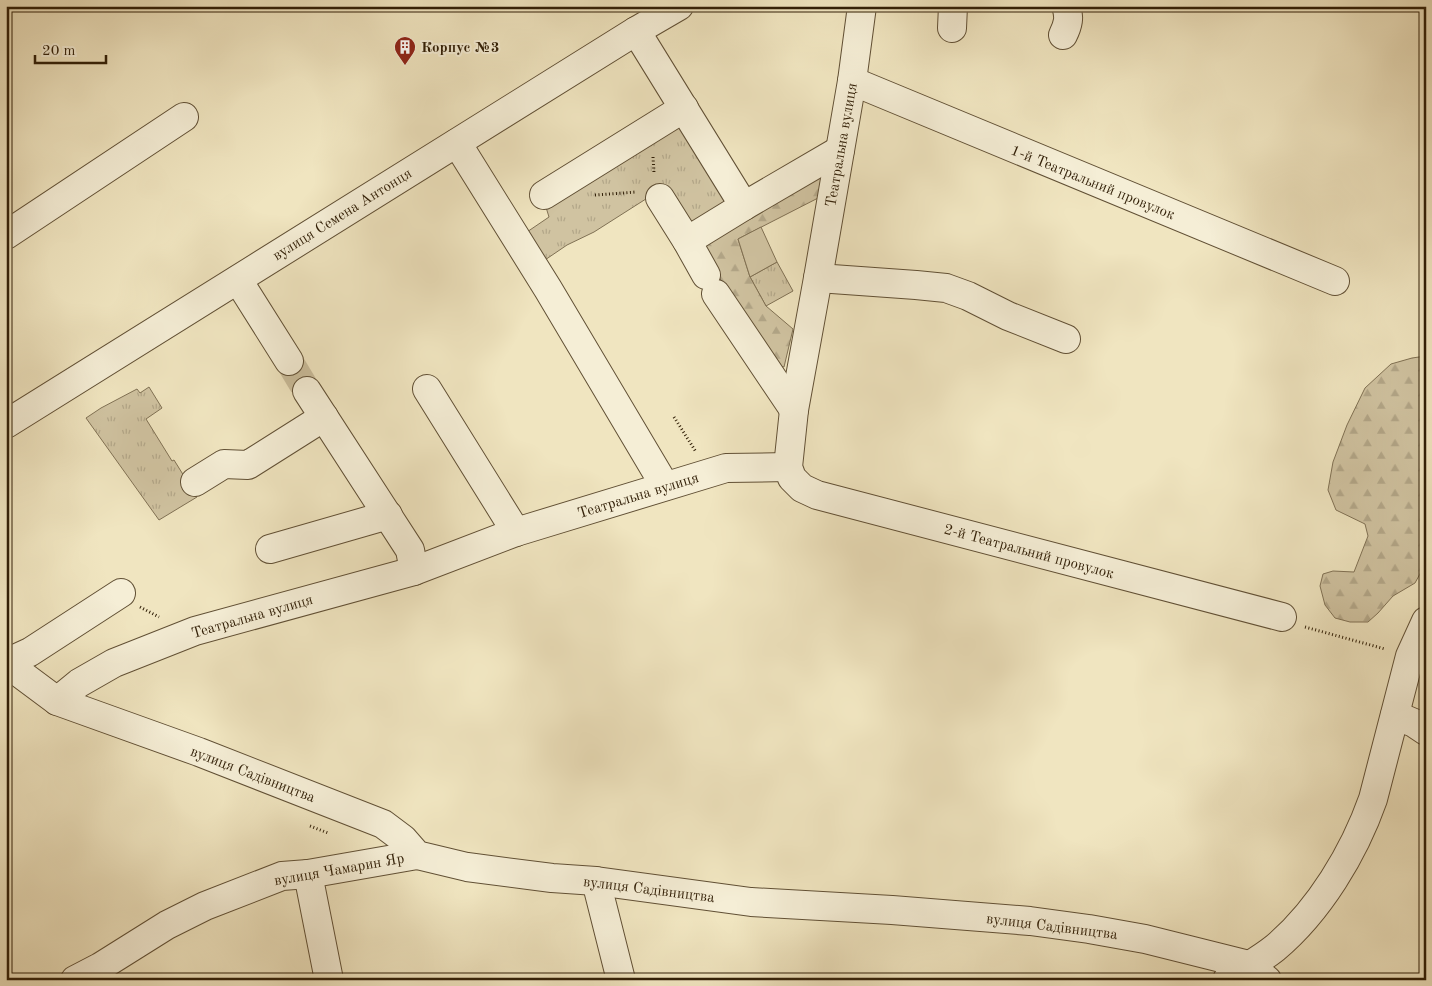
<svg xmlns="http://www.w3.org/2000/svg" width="1432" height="986" font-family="'Old Standard TT',serif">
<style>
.grass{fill:url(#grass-tufts);stroke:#807154}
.forest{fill:url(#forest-firs);stroke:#807154}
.garden{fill:#d0c3a1;stroke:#807154}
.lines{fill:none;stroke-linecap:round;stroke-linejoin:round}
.minor-tunnel{stroke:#cabd9b;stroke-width:28;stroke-dasharray:28 14;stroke-linecap:butt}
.minor-casing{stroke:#615035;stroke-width:30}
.path{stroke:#311f07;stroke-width:3;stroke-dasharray:1 2.5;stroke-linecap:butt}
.minor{stroke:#f5eed6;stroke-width:28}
.labels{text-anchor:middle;stroke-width:4;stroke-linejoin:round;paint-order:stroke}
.poi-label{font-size:15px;font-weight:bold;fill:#311f07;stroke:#f5eed6;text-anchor:start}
.street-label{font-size:15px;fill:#311f07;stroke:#f5eed6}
</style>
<defs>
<pattern id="grass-tufts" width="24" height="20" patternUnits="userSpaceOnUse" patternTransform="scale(1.25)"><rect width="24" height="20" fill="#d0c3a1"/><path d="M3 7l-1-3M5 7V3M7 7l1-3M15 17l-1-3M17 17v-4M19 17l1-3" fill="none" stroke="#b3a789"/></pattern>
<pattern id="forest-firs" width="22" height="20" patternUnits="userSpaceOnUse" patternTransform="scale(1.25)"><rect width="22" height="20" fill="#d0c3a1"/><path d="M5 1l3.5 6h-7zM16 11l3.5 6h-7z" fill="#b3a789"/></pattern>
</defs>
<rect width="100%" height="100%" fill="#f0e5c0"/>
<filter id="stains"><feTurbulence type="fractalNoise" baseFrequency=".004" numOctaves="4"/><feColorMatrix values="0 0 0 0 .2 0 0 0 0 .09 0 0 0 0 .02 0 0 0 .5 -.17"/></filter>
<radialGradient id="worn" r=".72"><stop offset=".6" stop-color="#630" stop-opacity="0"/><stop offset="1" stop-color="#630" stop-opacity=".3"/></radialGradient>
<g class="grass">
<path d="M 683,118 L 737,204 L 689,235 L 660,190 L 594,232 L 567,245 L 542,262 L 524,234 L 549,217 L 545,204 Z"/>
<path d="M 777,262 L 793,291 L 766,306 L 750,277 Z"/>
<path d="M 149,387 L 162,408 L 146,419 L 172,461 L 174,460 L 197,497 L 159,520 L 86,418 L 101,408 L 137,389 L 140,393 Z"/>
</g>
<g class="forest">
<path d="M 823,172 L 822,196 L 738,239 L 750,277 L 766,306 L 793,329 L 784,367 L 772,364 L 697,241 Z"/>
<path d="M 1426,356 L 1426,563 L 1415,583 L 1393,596 L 1378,613 L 1368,622 L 1350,622 L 1335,618 L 1325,605 L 1320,586 L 1323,574 L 1333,571 L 1354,572 L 1368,536 L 1365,524 L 1336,510 L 1328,490 L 1333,462 L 1347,425 L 1365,388 L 1391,364 L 1412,358 Z"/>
</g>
<path class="garden" d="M 761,227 L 777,262 L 750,277 L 738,239 Z"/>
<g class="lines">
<path class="minor-tunnel" d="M 289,361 L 307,391"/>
<g class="minor-casing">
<g id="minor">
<path d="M 862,6 L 852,81 L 818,278 L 794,410 L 788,467 L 792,478 L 802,488 L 817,495 L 1282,617"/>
<path d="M 952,28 L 953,6"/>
<path d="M 636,31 L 744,206"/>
<path d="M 1063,35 C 1068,25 1070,17 1066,6"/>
<path d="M 852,81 L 1335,281"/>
<path d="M 457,143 L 548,289 L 665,486"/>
<path d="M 544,195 L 684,108"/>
<path d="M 660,198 L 687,241 L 706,275"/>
<path d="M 6,235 L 184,117"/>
<path d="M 687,241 L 744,206 L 840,150"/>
<path d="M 818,278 L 916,285 L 946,288 L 968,296 L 1008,316 L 1066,339"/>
<path d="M 238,280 L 289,361"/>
<path d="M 716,294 L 794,410"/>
<path d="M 427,389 L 516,532"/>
<path d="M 307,391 L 410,550 L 414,571"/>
<path d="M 6,424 L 636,31 L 679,6"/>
<path d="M 195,482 L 224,464 L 248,465 L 324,417"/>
<path d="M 270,549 L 388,515"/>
<path d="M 6,663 L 57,701 L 199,752 L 383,824 L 403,839 L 417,855 L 467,867 L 552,878 L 596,881 L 751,902 L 892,910 L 1030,921 L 1089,929 L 1145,939 L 1249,965 L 1267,980"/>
<path d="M 6,663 L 30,652 L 121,593"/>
<path d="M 57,701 L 79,683 L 114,663 L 195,631 L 414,571 L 516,532 L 726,468 L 788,467"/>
<path d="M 1395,715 L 1414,723 L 1426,731"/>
<path d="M 308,874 L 329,980"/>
<path d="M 596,881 L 621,980"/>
<path d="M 75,980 L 100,967 L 167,925 L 205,906 L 282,876 L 308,874 L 417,855"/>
<path d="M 1227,980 C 1243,969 1260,960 1275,948 C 1319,911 1354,853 1373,799 L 1410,656 L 1426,621"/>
</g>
</g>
<g class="path">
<path d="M 653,157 L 654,173"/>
<path d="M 595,195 L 636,192"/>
<path d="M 674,417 L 696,452"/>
<path d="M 140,607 L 159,617"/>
<path d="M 1305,627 L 1385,649"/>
<path d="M 310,826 L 328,833"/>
</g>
<use href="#minor" class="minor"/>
</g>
<defs>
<g id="building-pin" transform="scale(1.125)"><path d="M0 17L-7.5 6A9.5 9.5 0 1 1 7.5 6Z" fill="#8f2418" stroke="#f5eed6"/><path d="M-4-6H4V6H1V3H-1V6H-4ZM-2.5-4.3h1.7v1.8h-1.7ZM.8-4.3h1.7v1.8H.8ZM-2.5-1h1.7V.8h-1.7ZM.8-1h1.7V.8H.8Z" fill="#fff"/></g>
</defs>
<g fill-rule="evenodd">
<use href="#building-pin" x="405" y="47"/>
</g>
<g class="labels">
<g class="poi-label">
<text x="421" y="52">Корпус №3</text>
</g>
<g class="street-label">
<text transform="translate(841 145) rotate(-80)" y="5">Театральна вулиця</text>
<text transform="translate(1093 182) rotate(22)" y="5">1-й Театральний провулок</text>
<text transform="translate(342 214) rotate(-32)" y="5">вулиця Семена Антонця</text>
<text transform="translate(638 495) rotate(-17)" y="5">Театральна вулиця</text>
<text transform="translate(1029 551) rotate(15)" y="5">2-й Театральний провулок</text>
<text transform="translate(252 616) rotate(-16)" y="5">Театральна вулиця</text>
<text transform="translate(253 774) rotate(21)" y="5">вулиця Садівництва</text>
<text transform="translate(339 869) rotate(-10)" y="5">вулиця Чамарин Яр</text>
<text transform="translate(649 889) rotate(7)" y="5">вулиця Садівництва</text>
<text transform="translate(1052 926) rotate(7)" y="5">вулиця Садівництва</text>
</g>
</g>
<rect width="1432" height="986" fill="none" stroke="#f0e5c0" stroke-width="25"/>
<rect x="8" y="8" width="1417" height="971" fill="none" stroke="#311f07" stroke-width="2.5"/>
<rect x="12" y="12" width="1407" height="961" fill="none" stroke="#311f07"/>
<path d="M35 55v8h71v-8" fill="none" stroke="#311f07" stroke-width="2.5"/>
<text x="42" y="55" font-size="15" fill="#311f07" stroke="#f5eed6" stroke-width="4" paint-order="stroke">20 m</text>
<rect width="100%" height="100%" filter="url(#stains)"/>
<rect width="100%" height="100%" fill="url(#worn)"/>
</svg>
